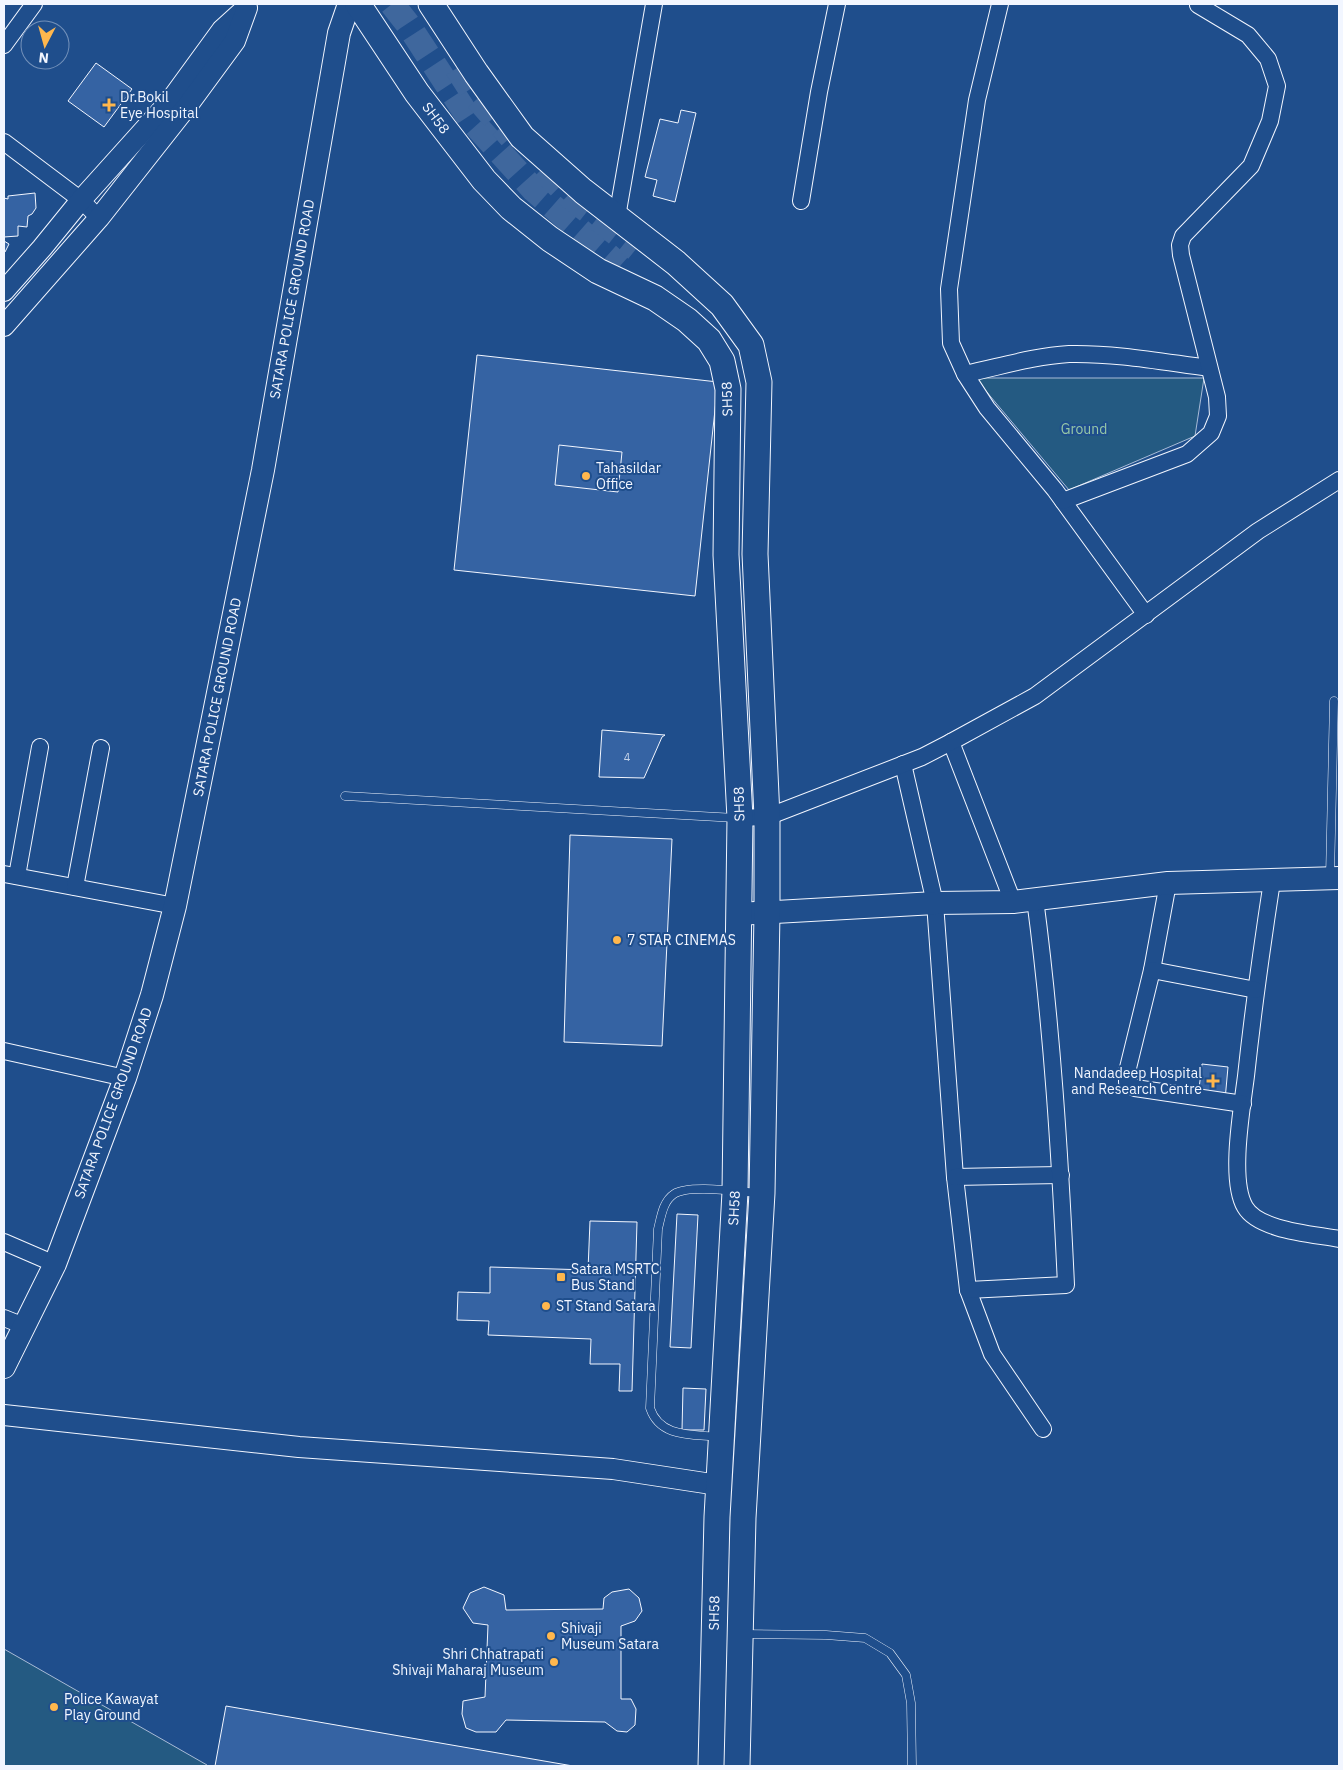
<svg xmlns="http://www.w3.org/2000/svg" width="1343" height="1770" font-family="'IBM Plex Sans',sans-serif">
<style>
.green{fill:#245a82;stroke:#a8bbd7}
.building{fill:#3563a3;stroke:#f2f6ff}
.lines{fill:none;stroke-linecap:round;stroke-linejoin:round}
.primary-tunnel{stroke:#3f679d;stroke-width:25;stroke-dasharray:25 12;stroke-linecap:butt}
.service-casing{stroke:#f2f6ff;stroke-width:9}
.minor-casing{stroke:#f2f6ff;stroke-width:18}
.tertiary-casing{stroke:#f2f6ff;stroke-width:22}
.secondary-casing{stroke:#f2f6ff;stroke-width:24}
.primary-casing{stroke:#f2f6ff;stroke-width:27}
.service{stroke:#1f4e8c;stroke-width:8}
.minor{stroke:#1f4e8c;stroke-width:16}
.tertiary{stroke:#1f4e8c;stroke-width:20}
.secondary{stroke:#1f4e8c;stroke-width:22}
.primary{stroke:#1f4e8c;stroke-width:25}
.poi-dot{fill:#ffb74d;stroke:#1f4e8c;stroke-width:2}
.labels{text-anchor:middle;stroke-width:4;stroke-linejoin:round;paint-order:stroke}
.number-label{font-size:11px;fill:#c3d1e8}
.poi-label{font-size:14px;fill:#f2f6ff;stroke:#1f4e8c;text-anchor:start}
.street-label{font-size:14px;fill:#f2f6ff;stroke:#1f4e8c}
.park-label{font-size:14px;fill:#97c8a6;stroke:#1f4e8c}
</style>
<rect width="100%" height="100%" fill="#1f4e8c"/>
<g class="green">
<path d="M 975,378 L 1204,378 L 1195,436 L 1069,490 Z"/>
<path d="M 4,1649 L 207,1765 L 206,1766 L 4,1766 Z"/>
</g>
<g class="building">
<path d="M 96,63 L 132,89 L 104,127 L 68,101 Z"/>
<path d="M 681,110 L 696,113 L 675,202 L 653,196 L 657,180 L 645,177 L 660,119 L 678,123 Z"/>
<path d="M 35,193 L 36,208 L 32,214 L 28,216 L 27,227 L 18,226 L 18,236 L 4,237 L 4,198 L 8,199 L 8,196 Z"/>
<path d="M 4,241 L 9,244 L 5,252 L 4,251 Z"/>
<path d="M 477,355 L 718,382 L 695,596 L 454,570 Z"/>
<path d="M 559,445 L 622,452 L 618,492 L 555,485 Z"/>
<path d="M 602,730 L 665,735 L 662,737 L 644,778 L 599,777 Z"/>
<path d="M 570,835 L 672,839 L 662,1046 L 564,1042 Z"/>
<path d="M 1202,1064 L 1228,1067 L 1225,1100 L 1198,1097 Z"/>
<path d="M 677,1214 L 698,1215 L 691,1348 L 670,1347 Z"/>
<path d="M 590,1221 L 637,1222 L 632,1391 L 619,1391 L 620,1364 L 590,1364 L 591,1339 L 488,1335 L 489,1321 L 457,1320 L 458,1292 L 490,1293 L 490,1267 L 588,1270 Z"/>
<path d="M 683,1388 L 706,1389 L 704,1430 L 682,1430 Z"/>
<path d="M 484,1587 L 504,1595 L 506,1610 L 603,1609 L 604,1598 L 612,1592 L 629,1589 L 639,1598 L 642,1611 L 635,1621 L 621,1626 L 621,1699 L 631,1699 L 636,1709 L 635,1725 L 627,1732 L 617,1731 L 605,1722 L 506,1720 L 496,1732 L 476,1732 L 466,1728 L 462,1714 L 463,1701 L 485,1697 L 488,1625 L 473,1623 L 463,1608 L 470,1593 Z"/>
<path d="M 226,1706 L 573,1766 L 215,1766 Z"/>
</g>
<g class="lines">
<g class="primary-tunnel">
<path d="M 392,4 L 407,23 L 469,118 L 534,190 L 620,266"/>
<path d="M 457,68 L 474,95 L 511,137"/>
<path d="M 542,169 L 569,196 L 636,249"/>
</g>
<g class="service-casing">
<g id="service">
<path d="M 345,796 L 736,818"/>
<path d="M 1330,876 L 1334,701"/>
<path d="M 719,1437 C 692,1434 660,1438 650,1408 L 658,1229 C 661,1217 663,1201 674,1194 C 689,1184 741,1192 760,1193"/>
<path d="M 742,1634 L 826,1635 L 865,1638 L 890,1653 L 906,1675 L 911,1703 L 912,1766"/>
</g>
</g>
<g class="minor-casing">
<g id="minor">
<path d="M 1000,4 L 977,100 L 949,289 L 951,343 L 965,374 L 987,408 L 1055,490 L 1146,615"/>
<path d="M 4,45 L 34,4"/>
<path d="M 4,142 L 81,200 L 99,218"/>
<path d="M 801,201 L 819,92 L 837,4"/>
<path d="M 617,217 L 654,4"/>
<path d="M 965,374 C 999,367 1034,356 1069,354 C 1116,353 1163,362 1209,368"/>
<path d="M 1063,501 L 1187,454 L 1211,433 L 1218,416 L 1217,397 L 1181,255 L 1180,245 L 1183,236 L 1251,166 L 1270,121 L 1277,86 L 1268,59 L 1248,35 L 1198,5"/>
<path d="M 951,742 L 1013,902"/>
<path d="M 903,764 L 935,903 L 955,1177 L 968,1290 L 992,1354 L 1043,1429"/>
<path d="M 740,818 L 767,817 L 922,757 L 951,742 L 1035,696 L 1258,531 L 1339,480"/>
<path d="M 4,874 L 175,906"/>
<path d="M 17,876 L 40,747"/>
<path d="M 1272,881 C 1262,946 1253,1011 1246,1076 C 1242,1108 1229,1180 1245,1207 C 1259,1231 1314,1234 1339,1239"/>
<path d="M 1168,883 L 1152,970 L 1127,1072 L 1127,1082 L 1135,1088 L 1243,1104"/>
<path d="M 75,887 L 101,748"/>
<path d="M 1152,970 L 1256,990"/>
<path d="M 4,1051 L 125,1078"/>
<path d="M 955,1177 L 1061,1175"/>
<path d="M 4,1242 L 55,1264"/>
<path d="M 968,1290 L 1066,1285 C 1060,1156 1052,1027 1035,899"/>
<path d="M 4,1318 L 24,1326"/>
</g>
</g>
<g class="tertiary-casing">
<g id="tertiary">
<path d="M 4,291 L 42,248 L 81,200 L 171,100 L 222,30 L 244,10"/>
<path d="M 4,326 L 99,218 L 188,105 L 235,41 L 247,8"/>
<path d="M 4,1415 L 299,1447 L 613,1469 L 718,1485"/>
</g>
</g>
<g class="secondary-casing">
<g id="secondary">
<path d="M 738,914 L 935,903 L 1013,902 L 1168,883 L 1339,878"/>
<path d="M 4,1367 L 55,1264 L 125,1078 L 152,995 L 175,906 L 263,470 L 339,33 L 349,4"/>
</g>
</g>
<g class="primary-casing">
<g id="primary">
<path d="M 358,4 L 417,93 L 484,180 L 511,208 L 550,239 L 598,271 L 655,298 L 687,320 L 709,340 L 722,361 L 728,389 L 726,555 L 740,818 L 735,1192 L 717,1517 L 711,1766"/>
<path d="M 431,4 L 476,73 L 522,137 L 583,191 L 676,263 L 722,305 L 751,345 L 759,382 L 755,554 L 767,817 L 767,913 L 762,1193 L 743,1518 L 737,1766"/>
</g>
</g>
<use href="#service" class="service"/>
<use href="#minor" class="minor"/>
<use href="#tertiary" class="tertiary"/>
<use href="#secondary" class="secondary"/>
<use href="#primary" class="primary"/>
</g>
<g class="poi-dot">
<path d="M106.5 97.5h5v5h5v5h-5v5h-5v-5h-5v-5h5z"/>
<circle cx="586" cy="476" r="5"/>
<circle cx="617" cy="940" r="5"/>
<path d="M1210.5 1073.5h5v5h5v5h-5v5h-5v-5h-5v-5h5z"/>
<rect x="556" y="1272" width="10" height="10" rx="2.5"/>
<circle cx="546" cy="1306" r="5"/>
<circle cx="551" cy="1636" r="5"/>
<circle cx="554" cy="1662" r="5"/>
<circle cx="54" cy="1707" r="5"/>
</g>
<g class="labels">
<g class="number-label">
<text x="627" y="761">4</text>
</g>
<g class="poi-label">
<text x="120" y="102">Dr.Bokil<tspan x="120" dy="16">Eye Hospital</tspan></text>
<text x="596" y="473">Tahasildar<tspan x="596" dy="16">Office</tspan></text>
<text x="627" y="945">7 STAR CINEMAS</text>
<text x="1202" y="1078" text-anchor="end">Nandadeep Hospital<tspan x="1202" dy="16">and Research Centre</tspan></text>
<text x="571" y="1274">Satara MSRTC<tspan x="571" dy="16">Bus Stand</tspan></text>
<text x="556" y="1311">ST Stand Satara</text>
<text x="561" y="1633">Shivaji<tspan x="561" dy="16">Museum Satara</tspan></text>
<text x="544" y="1659" text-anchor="end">Shri Chhatrapati<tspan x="544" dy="16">Shivaji Maharaj Museum</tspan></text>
<text x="64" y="1704">Police Kawayat<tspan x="64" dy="16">Play Ground</tspan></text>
</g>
<g class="street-label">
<text transform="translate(436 118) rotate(53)" y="5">SH58</text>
<text transform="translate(292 299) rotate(-80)" y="5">SATARA POLICE GROUND ROAD</text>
<text transform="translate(727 399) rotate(-92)" y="5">SH58</text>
<text transform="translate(217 697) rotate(-79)" y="5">SATARA POLICE GROUND ROAD</text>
<text transform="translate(739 804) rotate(-92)" y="5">SH58</text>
<text transform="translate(113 1103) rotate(-70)" y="5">SATARA POLICE GROUND ROAD</text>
<text transform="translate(734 1208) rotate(-87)" y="5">SH58</text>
<text transform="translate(714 1613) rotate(-89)" y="5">SH58</text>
</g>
<g class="park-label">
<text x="1084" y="434">Ground</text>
</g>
</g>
<rect width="1343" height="1770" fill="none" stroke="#f2f6ff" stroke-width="10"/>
<g transform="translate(45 45) rotate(186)"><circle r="24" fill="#1f4e8c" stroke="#7391ba"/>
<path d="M0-4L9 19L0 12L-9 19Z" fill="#ffb74d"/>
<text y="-8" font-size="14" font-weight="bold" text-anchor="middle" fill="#f2f6ff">N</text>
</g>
</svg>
